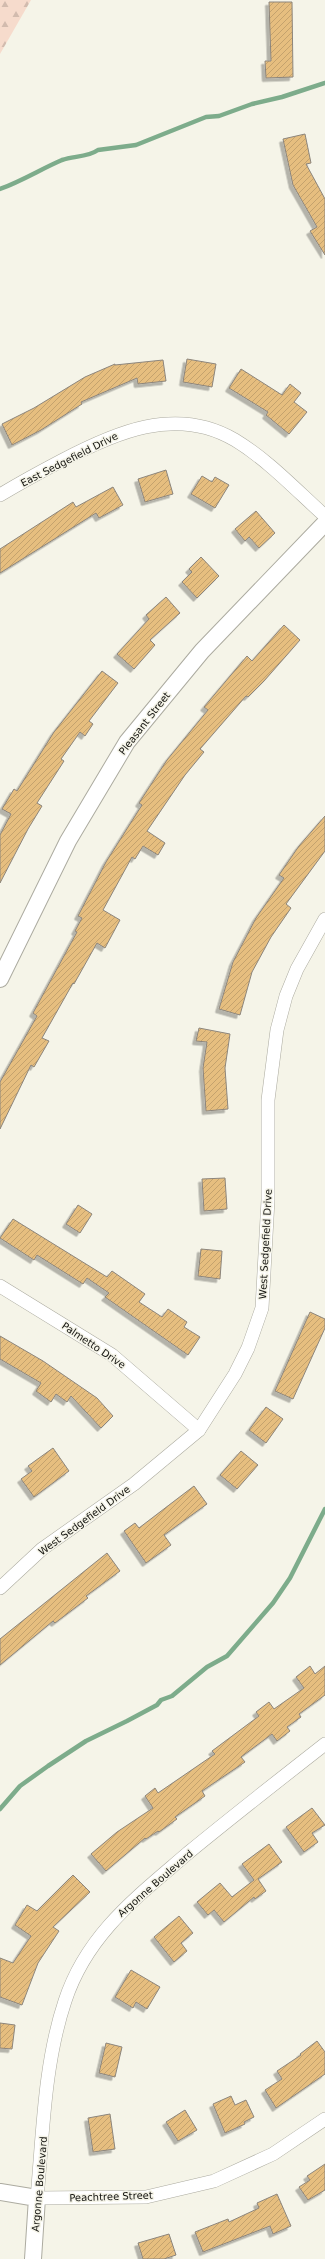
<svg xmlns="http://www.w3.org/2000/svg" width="325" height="2259" font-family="'DejaVu Sans',sans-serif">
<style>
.forest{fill:url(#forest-firs)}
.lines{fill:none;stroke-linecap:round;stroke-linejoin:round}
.stream{stroke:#7dac8b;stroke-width:4.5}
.building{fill:url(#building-hatch);stroke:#8c857c;filter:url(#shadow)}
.minor-casing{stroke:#acaba0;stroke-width:14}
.tertiary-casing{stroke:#acaba0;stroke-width:18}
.minor{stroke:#fff;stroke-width:13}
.tertiary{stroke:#fff;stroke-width:16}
.labels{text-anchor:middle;stroke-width:3;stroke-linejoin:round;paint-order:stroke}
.street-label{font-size:10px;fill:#13130f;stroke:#f5f4e8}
</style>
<defs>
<pattern id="forest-firs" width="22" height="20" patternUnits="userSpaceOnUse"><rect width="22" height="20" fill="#f6dbcc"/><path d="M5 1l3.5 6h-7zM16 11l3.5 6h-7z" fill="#d2bbae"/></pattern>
<pattern id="building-hatch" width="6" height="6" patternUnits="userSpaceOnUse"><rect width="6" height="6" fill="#e6be7f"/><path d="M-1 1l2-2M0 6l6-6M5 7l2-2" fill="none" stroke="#c4a26d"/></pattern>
<filter id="shadow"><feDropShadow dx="-3.5" dy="3.5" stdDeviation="0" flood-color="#0004"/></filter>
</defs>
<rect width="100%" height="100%" fill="#f5f4e8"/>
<path class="forest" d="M 0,0 L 31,0 L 0,54 Z"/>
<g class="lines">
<g class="stream">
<path d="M 0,189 C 22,181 41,169 62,160 C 74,156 88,157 98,150 L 136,145 L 206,117 L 219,116 L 252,104 L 282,97 L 325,83"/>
<path d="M 0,1809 L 20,1786 L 48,1766 L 86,1741 L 127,1721 L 157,1705 L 161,1700 L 172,1696 L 207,1667 L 227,1656 L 273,1603 L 290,1578 L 325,1509"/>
</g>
</g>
<g class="building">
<path d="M 269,2 L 292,2 L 293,77 L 266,78 L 265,61 L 271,61 Z"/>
<path d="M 305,134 L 311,163 L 306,164 L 325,199 L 325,255 L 310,231 L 317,227 L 293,185 L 283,139 Z"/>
<path d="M 187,359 L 216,364 L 212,387 L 183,382 Z"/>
<path d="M 163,360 L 166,381 L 138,384 L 137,378 L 81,402 L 82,404 L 41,430 L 12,445 L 2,424 L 34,408 L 85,377 L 115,364 L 115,365 Z"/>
<path d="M 241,369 L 282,395 L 290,384 L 301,393 L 294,402 L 307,412 L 289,434 L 266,415 L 268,412 L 229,388 Z"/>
<path d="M 166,470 L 173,494 L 145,502 L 138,479 Z"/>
<path d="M 202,476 L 212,482 L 215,477 L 229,485 L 215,508 L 191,494 Z"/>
<path d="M 113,487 L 123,505 L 99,518 L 96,513 L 0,573 L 0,549 L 73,502 L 76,507 Z"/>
<path d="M 256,511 L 275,533 L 259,548 L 249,537 L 245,541 L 235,529 Z"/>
<path d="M 201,557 L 219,576 L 197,598 L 182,582 L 192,572 L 189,569 Z"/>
<path d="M 166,597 L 180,613 L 150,640 L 155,645 L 134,669 L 117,654 L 149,619 L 146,615 Z"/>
<path d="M 284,625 L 300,640 L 264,681 L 248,697 L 246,696 L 200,749 L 204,752 L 185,775 L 147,831 L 165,843 L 158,855 L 143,846 L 135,859 L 132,857 L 103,910 L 120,920 L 105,948 L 97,943 L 74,984 L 73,983 L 42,1038 L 49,1041 L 34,1067 L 31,1065 L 0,1129 L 0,1082 L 37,1016 L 33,1013 L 77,932 L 75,931 L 82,918 L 78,916 L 106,862 L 142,805 L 139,803 L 167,760 L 208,710 L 204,707 L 247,656 L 252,661 Z"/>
<path d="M 102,671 L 118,683 L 89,721 L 93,724 L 85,736 L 80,732 L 61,759 L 64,761 L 37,803 L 42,806 L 28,829 L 0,883 L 0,835 L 11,814 L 2,809 L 14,789 L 17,791 L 54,732 Z"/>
<path d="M 325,816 L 325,851 L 286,904 L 291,908 L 271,937 L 252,972 L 240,1015 L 219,1009 L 233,962 L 256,918 L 284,878 L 279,875 L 299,846 Z"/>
<path d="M 199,1028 L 230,1034 L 225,1068 L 228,1109 L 206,1111 L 203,1068 L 207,1042 L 196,1041 Z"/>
<path d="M 225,1178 L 227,1209 L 204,1211 L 202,1179 Z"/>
<path d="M 78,1205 L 92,1214 L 80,1233 L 66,1224 Z"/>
<path d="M 13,1219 L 107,1277 L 112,1271 L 145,1294 L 139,1302 L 162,1317 L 168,1309 L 187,1322 L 184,1327 L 200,1337 L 188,1355 L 105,1297 L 109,1293 L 87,1278 L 83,1284 L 37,1255 L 34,1260 L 0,1238 Z"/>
<path d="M 201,1249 L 222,1251 L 220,1279 L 198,1276 Z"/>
<path d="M 310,1312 L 325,1319 L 325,1328 L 293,1399 L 275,1391 Z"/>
<path d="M 0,1336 L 43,1361 L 97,1398 L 113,1416 L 101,1428 L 71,1396 L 67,1402 L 56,1394 L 51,1402 L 36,1391 L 41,1383 L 0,1359 Z"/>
<path d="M 266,1407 L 283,1419 L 266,1443 L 249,1430 Z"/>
<path d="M 53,1448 L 69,1471 L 34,1497 L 21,1479 L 32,1471 L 28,1466 Z"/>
<path d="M 241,1451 L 258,1465 L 237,1489 L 220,1475 Z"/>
<path d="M 194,1486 L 207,1504 L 164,1535 L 171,1545 L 146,1563 L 124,1531 L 135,1523 L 139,1528 Z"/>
<path d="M 107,1553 L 120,1571 L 86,1596 L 88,1598 L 55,1623 L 53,1621 L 0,1665 L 0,1639 Z"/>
<path d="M 310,1666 L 315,1674 L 325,1666 L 325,1695 L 299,1714 L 301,1717 L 287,1727 L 290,1731 L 277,1741 L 272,1734 L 241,1757 L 245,1762 L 202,1791 L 205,1796 L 175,1817 L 177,1819 L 159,1832 L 158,1831 L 146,1839 L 145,1838 L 106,1871 L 91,1854 L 117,1832 L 153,1808 L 145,1796 L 155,1788 L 158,1793 L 215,1754 L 212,1751 L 259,1716 L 256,1712 L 269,1702 L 274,1709 L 304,1688 L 296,1677 Z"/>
<path d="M 312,1808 L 325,1825 L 312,1833 L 318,1842 L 304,1852 L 286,1827 Z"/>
<path d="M 269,1844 L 282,1862 L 258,1879 L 266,1891 L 255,1899 L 254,1897 L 224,1922 L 214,1910 L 208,1915 L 197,1902 L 220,1883 L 232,1897 L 254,1880 L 242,1864 Z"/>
<path d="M 73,1875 L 90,1892 L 53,1927 L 59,1931 L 38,1963 L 22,2005 L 0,1997 L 0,1958 L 13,1963 L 31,1936 L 15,1925 L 27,1905 L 37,1911 Z"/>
<path d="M 179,1916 L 193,1933 L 181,1943 L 187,1951 L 174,1962 L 154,1937 Z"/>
<path d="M 131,1970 L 160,1987 L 147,2009 L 136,2002 L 133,2008 L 115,1997 Z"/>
<path d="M 0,2023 L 15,2025 L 12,2049 L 0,2048 Z"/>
<path d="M 317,2041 L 325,2052 L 325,2074 L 276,2108 L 265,2090 L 282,2079 L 277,2071 L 301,2055 L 300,2054 Z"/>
<path d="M 106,2043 L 122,2047 L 115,2077 L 99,2073 Z"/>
<path d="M 231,2096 L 235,2105 L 246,2100 L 254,2117 L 244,2122 L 245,2124 L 225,2133 L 213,2104 Z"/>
<path d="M 185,2110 L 197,2130 L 178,2141 L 166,2122 Z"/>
<path d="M 110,2114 L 115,2149 L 93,2152 L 88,2118 Z"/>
<path d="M 325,2164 L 325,2190 L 308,2200 L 299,2187 L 310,2180 L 307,2176 Z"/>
<path d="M 277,2194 L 291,2226 L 273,2234 L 270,2226 L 203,2252 L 195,2232 L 228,2219 L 229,2222 L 259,2208 L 257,2203 Z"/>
<path d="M 169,2234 L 176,2255 L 164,2259 L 143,2259 L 138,2243 Z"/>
</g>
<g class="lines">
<g class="minor-casing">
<g id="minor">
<path d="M 0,495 C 20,483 40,472 61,461 C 114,433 176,405 235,440 C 268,460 296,490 325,516"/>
<path d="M 0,1286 L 112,1355 L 199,1430"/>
<path d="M 0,1588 L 42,1549 L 134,1484 L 199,1430 L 235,1374 L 248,1348 L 262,1308 L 268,1200 L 268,1100 L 277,1030 L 286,996 L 297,969 L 325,919"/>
<path d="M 325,1744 C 279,1780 233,1816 188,1853 C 137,1897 87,1934 65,2001 C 44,2064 43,2133 37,2198 L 146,2197 L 214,2181 L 273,2154 L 325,2119"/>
</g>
</g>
<g class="tertiary-casing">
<g id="tertiary">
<path d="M 0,979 L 68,841 L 127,742 L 202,651 L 325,523"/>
<path d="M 0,2192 L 37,2198 L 33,2259"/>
</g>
</g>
<use href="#minor" class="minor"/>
<use href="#tertiary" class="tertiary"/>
</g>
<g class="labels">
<g class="street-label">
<text transform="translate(69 459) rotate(-27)" y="4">East Sedgefield Drive</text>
<text transform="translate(144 723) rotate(-52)" y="4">Pleasant Street</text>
<text transform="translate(265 1244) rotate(-87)" y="4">West Sedgefield Drive</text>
<text transform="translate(94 1345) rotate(34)" y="4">Palmetto Drive</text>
<text transform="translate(84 1520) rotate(-36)" y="4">West Sedgefield Drive</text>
<text transform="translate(155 1883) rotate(-41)" y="4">Argonne Boulevard</text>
<text transform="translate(39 2184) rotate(-85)" y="4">Argonne Boulevard</text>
<text transform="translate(111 2196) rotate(-2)" y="4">Peachtree Street</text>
</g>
</g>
</svg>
